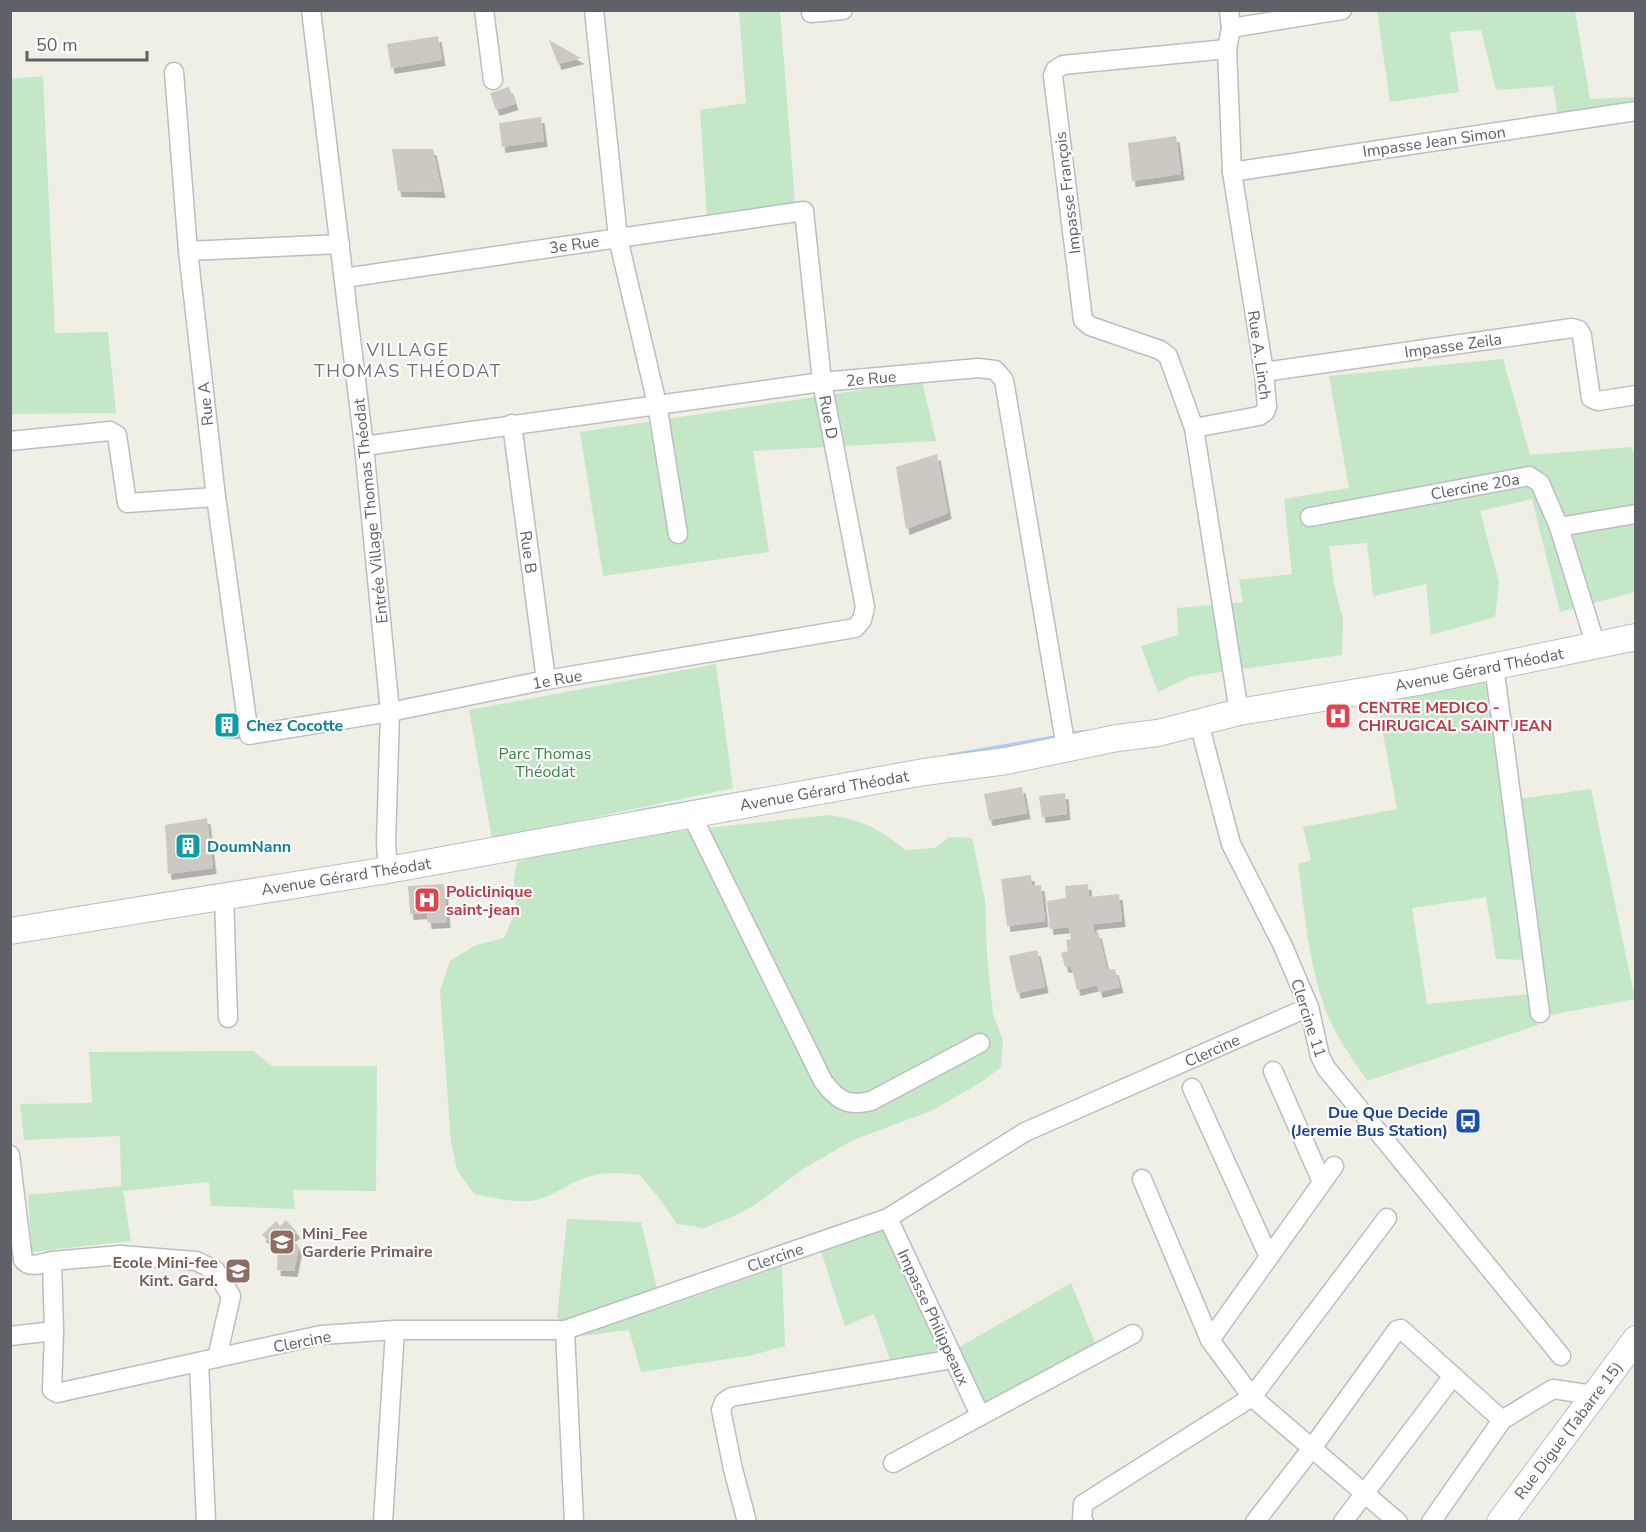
<svg xmlns="http://www.w3.org/2000/svg" width="1646" height="1532" font-family="'Nunito Sans',sans-serif">
<style>
.green{fill:#c3e7c7}
.lines{fill:none;stroke-linecap:round;stroke-linejoin:round}
.stream{stroke:#a8ceff;stroke-width:4.5}
.building{fill:#ccc9c3;filter:url(#shadow)}
.street-casing{stroke:#bbbdc2;stroke-width:21}
.secondary-casing{stroke:#bcbec4;stroke-width:28}
.street{stroke:#fff;stroke-width:18}
.secondary{stroke:#fff;stroke-width:26}
.labels{text-anchor:middle;stroke-width:4.5;stroke-linejoin:round;paint-order:stroke}
.street-label{font-size:16px;fill:#5e6167;stroke:#fff}
.health-label{font-size:16px;font-weight:bold;fill:#be3a42;stroke:#fff;text-anchor:start}
.culture-label{font-size:16px;font-weight:bold;fill:#0d838f;stroke:#fff;text-anchor:start}
.park-label{font-size:16px;fill:#358642;stroke:#fff}
.transit-label{font-size:16px;font-weight:bold;fill:#164399;stroke:#fff;text-anchor:end}
.education-label{font-size:16px;font-weight:bold;fill:#785e54;stroke:#fff;text-anchor:start}
.neighbourhood-label{font-size:18px;letter-spacing:1.5px;fill:#6f7379;stroke:#fff}
</style>
<defs>
<filter id="shadow"><feDropShadow dx="3.5" dy="6" stdDeviation="0" flood-color="#0004"/></filter>
</defs>
<rect width="100%" height="100%" fill="#f0efe6"/>
<g class="green">
<path d="M 739,11 L 780,11 L 795,203 L 707,216 L 700,110 L 746,103 Z"/>
<path d="M 1377,11 L 1575,11 L 1590,99 L 1635,97 L 1635,121 L 1560,129 L 1553,86 L 1496,90 L 1481,30 L 1450,32 L 1459,92 L 1390,102 Z"/>
<path d="M 43,76 L 55,333 L 108,332 L 116,413 L 11,414 L 11,79 Z"/>
<path d="M 1503,359 L 1530,455 L 1631,447 L 1636,459 L 1635,592 L 1560,612 L 1532,499 L 1480,511 L 1499,582 L 1495,617 L 1431,635 L 1426,584 L 1373,596 L 1367,543 L 1329,546 L 1334,584 L 1343,619 L 1342,655 L 1192,676 L 1158,692 L 1141,646 L 1178,635 L 1177,608 L 1243,602 L 1239,580 L 1292,574 L 1284,499 L 1349,488 L 1329,376 Z"/>
<path d="M 922,381 L 936,441 L 753,451 L 769,552 L 603,576 L 580,432 Z"/>
<path d="M 716,664 L 733,788 L 492,839 L 469,710 Z"/>
<path d="M 1485,681 L 1525,960 L 1496,959 L 1486,897 L 1412,908 L 1427,1004 L 1530,994 L 1538,1025 L 1367,1081 C 1357,1065 1344,1048 1335,1031 C 1309,980 1306,919 1298,864 L 1311,860 L 1303,827 L 1397,809 L 1377,701 Z"/>
<path d="M 1591,789 L 1635,999 L 1550,1015 L 1518,799 Z"/>
<path d="M 829,815 C 865,821 877,828 906,850 L 935,848 L 949,837 L 972,838 L 985,900 L 987,956 L 993,1014 L 1003,1040 L 1001,1067 L 980,1083 L 931,1111 L 853,1140 L 803,1169 L 755,1205 L 730,1218 L 704,1228 L 677,1224 L 659,1198 L 640,1175 C 621,1173 604,1171 585,1178 C 566,1184 550,1199 529,1201 C 511,1202 493,1198 474,1194 L 457,1170 L 451,1142 L 440,991 L 450,961 L 476,945 L 504,938 L 516,910 L 514,880 L 517,862 L 565,848 L 624,837 Z"/>
<path d="M 253,1051 L 272,1066 L 377,1066 L 376,1191 L 293,1190 L 295,1209 L 211,1206 L 209,1182 L 123,1191 L 131,1241 L 32,1252 L 28,1195 L 121,1186 L 120,1136 L 24,1140 L 20,1104 L 92,1103 L 89,1052 Z"/>
<path d="M 567,1219 L 641,1222 L 656,1285 L 665,1307 L 782,1266 L 785,1346 L 753,1355 L 641,1372 L 629,1330 L 582,1336 L 557,1318 Z"/>
<path d="M 887,1230 L 942,1350 L 891,1362 L 874,1314 L 845,1326 L 819,1245 Z"/>
<path d="M 1071,1283 L 1096,1345 L 984,1405 L 954,1350 Z"/>
</g>
<g class="lines">
<g class="stream">
<path d="M 1071,734 L 1086,732"/>
<path d="M 949,756 L 1058,737"/>
<path d="M 636,812 L 754,791"/>
</g>
</g>
<g class="building">
<path d="M 438,36 L 442,60 L 391,68 L 387,44 Z"/>
<path d="M 549,40 L 581,58 L 558,64 Z"/>
<path d="M 509,87 L 515,104 L 496,110 L 490,93 Z"/>
<path d="M 541,117 L 544,141 L 502,147 L 499,123 Z"/>
<path d="M 1176,136 L 1181,174 L 1132,181 L 1128,143 Z"/>
<path d="M 392,149 L 433,149 L 442,192 L 398,191 Z"/>
<path d="M 937,454 L 948,513 L 906,529 L 896,467 Z"/>
<path d="M 235,712 L 236,733 L 219,732 L 217,717 Z"/>
<path d="M 1022,787 L 1027,813 L 989,820 L 984,794 Z"/>
<path d="M 1065,793 L 1067,814 L 1042,817 L 1039,796 Z"/>
<path d="M 207,818 L 213,868 L 168,874 L 165,825 Z"/>
<path d="M 1031,875 L 1032,886 L 1041,885 L 1045,921 L 1007,926 L 1001,879 Z"/>
<path d="M 444,884 L 447,922 L 428,923 L 427,913 L 410,914 L 408,886 Z"/>
<path d="M 1088,884 L 1089,897 L 1119,894 L 1122,921 L 1093,924 L 1094,933 L 1098,932 L 1107,970 L 1115,969 L 1120,987 L 1099,992 L 1097,985 L 1077,990 L 1071,966 L 1065,967 L 1061,953 L 1068,951 L 1066,940 L 1071,939 L 1069,927 L 1050,929 L 1047,901 L 1066,898 L 1065,886 Z"/>
<path d="M 1037,950 L 1045,987 L 1017,993 L 1009,956 Z"/>
<path d="M 286,1220 L 297,1232 L 291,1237 L 299,1247 L 294,1271 L 277,1270 L 278,1249 L 262,1235 L 276,1221 L 280,1226 Z"/>
</g>
<g class="lines">
<g class="street-casing">
<g id="street">
<path d="M 311,10 L 364,446 L 390,712 L 386,843 L 388,870"/>
<path d="M 484,10 L 493,80"/>
<path d="M 594,10 L 618,238 L 657,404 L 678,534"/>
<path d="M 1229,10 L 1231,28 L 1227,49 L 1232,172 L 1264,372 L 1267,407 L 1265,412 L 1259,416 L 1194,428 L 1239,712"/>
<path d="M 811,13 L 843,10"/>
<path d="M 1231,28 L 1342,10"/>
<path d="M 174,72 L 188,251 L 216,497 L 249,735 L 390,712 L 546,680 L 855,628 L 862,620 L 865,607 L 822,382 L 804,211 L 344,278"/>
<path d="M 1232,172 L 1636,111"/>
<path d="M 188,251 L 340,244"/>
<path d="M 1264,372 L 1572,328 L 1579,330 L 1582,336 L 1591,398 L 1598,401 L 1636,395"/>
<path d="M 512,424 L 546,680"/>
<path d="M 1194,428 L 1168,356 L 1160,350 L 1090,326 L 1083,320 L 1053,76 L 1055,70 L 1063,65 L 1227,49"/>
<path d="M 10,441 L 110,431 L 117,435 L 127,503 L 216,497"/>
<path d="M 364,446 L 822,382 L 978,368 L 995,370 L 1004,380 L 1066,748"/>
<path d="M 1310,517 L 1529,476 L 1540,483 L 1559,527 L 1596,646"/>
<path d="M 1559,527 L 1636,514"/>
<path d="M 1494,666 L 1540,1013"/>
<path d="M 1199,723 L 1231,844 L 1282,944 L 1309,1007 L 1320,1056 L 1326,1068 L 1561,1356"/>
<path d="M 691,814 L 823,1081 C 837,1100 847,1107 871,1101 L 980,1043"/>
<path d="M 224,896 L 228,1018"/>
<path d="M 1273,1071 L 1322,1182"/>
<path d="M 1192,1088 L 1269,1257"/>
<path d="M 10,1155 L 23,1260 C 30,1269 42,1263 52,1261 L 54,1331 L 52,1390 L 57,1393 L 321,1335 L 395,1330 L 565,1330 L 888,1218 L 1025,1132 L 1309,1007"/>
<path d="M 1142,1179 L 1210,1340 L 1252,1397 L 1398,1522"/>
<path d="M 888,1218 L 980,1415"/>
<path d="M 52,1261 L 120,1255 L 196,1261 L 215,1270 L 231,1296 L 217,1358"/>
<path d="M 565,1330 L 574,1522"/>
<path d="M 10,1336 L 54,1331"/>
<path d="M 1210,1340 L 1334,1166"/>
<path d="M 199,1362 L 206,1522"/>
<path d="M 893,1463 L 1133,1334"/>
<path d="M 383,1522 L 395,1330"/>
<path d="M 747,1522 L 733,1469 L 721,1410 L 724,1402 L 731,1397 L 953,1359"/>
<path d="M 1084,1522 L 1082,1520 L 1083,1504 L 1252,1397 L 1387,1218"/>
<path d="M 1255,1522 L 1312,1448 L 1397,1330 L 1401,1329 L 1502,1420"/>
<path d="M 1343,1522 L 1453,1376"/>
<path d="M 1431,1522 L 1502,1420 L 1553,1389 L 1593,1395"/>
</g>
</g>
<g class="secondary-casing">
<g id="secondary">
<path d="M 10,931 L 388,870 L 924,772 L 1006,761 L 1117,738 L 1158,733 L 1239,712 L 1418,682 L 1636,637"/>
<path d="M 1500,1522 L 1636,1339"/>
</g>
</g>
<use href="#street" class="street"/>
<use href="#secondary" class="secondary"/>
</g>
<defs>
<g id="hospital-square" transform="scale(1.35)"><rect x="-9" y="-9" width="18" height="18" rx="4" fill="#e0444e" stroke="#fff"/><path d="M-5-5h3v3.5h4V-5h3V5h-3V1.5h-4V5h-3Z" fill="#fff"/></g>
<g id="building-square" transform="scale(1.35)"><rect x="-9" y="-9" width="18" height="18" rx="4" fill="#0f9aa8" stroke="#fff"/><path d="M-4-6H4V6H1V3H-1V6H-4ZM-2.5-4.3h1.7v1.8h-1.7ZM.8-4.3h1.7v1.8H.8ZM-2.5-1h1.7V.8h-1.7ZM.8-1h1.7V.8H.8Z" fill="#fff"/></g>
<g id="bus-square" transform="scale(1.35)"><rect x="-9" y="-9" width="18" height="18" rx="4" fill="#1a4fb4" stroke="#fff"/><path d="M-5-6H5V4H4V6H2V4H-2V6H-4V4H-5ZM-3.5-4V0h7V-4ZM-3.5 1.2v1.5H-2V1.2ZM2 1.2v1.5H3.5V1.2Z" fill="#fff"/></g>
<g id="school-square" transform="scale(1.35)"><rect x="-9" y="-9" width="18" height="18" rx="4" fill="#8d6e63" stroke="#fff"/><path d="M0-5L7-2L0 1L-7-2ZM-4 1L0 2.5L4 1V4Q0 6-4 4Z" fill="#fff"/></g>
</defs>
<g fill-rule="evenodd">
<use href="#hospital-square" x="1338" y="716"/>
<use href="#building-square" x="227" y="725"/>
<use href="#building-square" x="188" y="846"/>
<use href="#hospital-square" x="427" y="900"/>
<use href="#bus-square" x="1468" y="1121"/>
<use href="#school-square" x="282" y="1242"/>
<use href="#school-square" x="238" y="1271"/>
</g>
<g class="labels">
<g class="street-label">
<text transform="translate(1434 141) rotate(-8)" y="6">Impasse Jean Simon</text>
<text transform="translate(1067 193) rotate(-97)" y="6">Impasse François</text>
<text transform="translate(574 244) rotate(-8)" y="6">3e Rue</text>
<text transform="translate(1453 345) rotate(-8)" y="6">Impasse Zeila</text>
<text transform="translate(1260 355) rotate(82)" y="6">Rue A. Linch</text>
<text transform="translate(871 378) rotate(-5)" y="6">2e Rue</text>
<text transform="translate(205 404) rotate(-96)" y="6">Rue A</text>
<text transform="translate(829 417) rotate(79)" y="6">Rue D</text>
<text transform="translate(1475 486) rotate(-10)" y="6">Clercine 20a</text>
<text transform="translate(370 511) rotate(-96)" y="6">Entrée Village Thomas Théodat</text>
<text transform="translate(529 552) rotate(82)" y="6">Rue B</text>
<text transform="translate(1479 669) rotate(-11)" y="6">Avenue Gérard Théodat</text>
<text transform="translate(557 679) rotate(-10)" y="6">1e Rue</text>
<text transform="translate(824 790) rotate(-10)" y="6">Avenue Gérard Théodat</text>
<text transform="translate(346 876) rotate(-9)" y="6">Avenue Gérard Théodat</text>
<text transform="translate(1309 1018) rotate(72)" y="6">Clercine 11</text>
<text transform="translate(1212 1050) rotate(-24)" y="6">Clercine</text>
<text transform="translate(775 1257) rotate(-19)" y="6">Clercine</text>
<text transform="translate(934 1317) rotate(65)" y="6">Impasse Philippeaux</text>
<text transform="translate(302 1341) rotate(-11)" y="6">Clercine</text>
<text transform="translate(1568 1430) rotate(-53)" y="6">Rue Digue (Tabarre 15)</text>
</g>
<g class="health-label">
<text x="1358" y="713">CENTRE MEDICO -<tspan x="1358" dy="18">CHIRUGICAL SAINT JEAN</tspan></text>
<text x="446" y="897">Policlinique<tspan x="446" dy="18">saint-jean</tspan></text>
</g>
<g class="culture-label">
<text x="246" y="731">Chez Cocotte</text>
<text x="207" y="852">DoumNann</text>
</g>
<g class="park-label">
<text x="545" y="759">Parc Thomas<tspan x="545" dy="18">Théodat</tspan></text>
</g>
<g class="transit-label">
<text x="1448" y="1118">Due Que Decide<tspan x="1448" dy="18">(Jeremie Bus Station)</tspan></text>
</g>
<g class="education-label">
<text x="302" y="1239">Mini_Fee<tspan x="302" dy="18">Garderie Primaire</tspan></text>
<text x="218" y="1268" text-anchor="end">Ecole Mini-fee<tspan x="218" dy="18">Kint. Gard.</tspan></text>
</g>
<g class="neighbourhood-label">
<text x="408" y="356">VILLAGE<tspan x="408" dy="21">THOMAS THÉODAT</tspan></text>
</g>
</g>
<rect width="1646" height="1532" fill="none" stroke="#5e6167" stroke-width="24"/>
<path d="M27 51v9h120v-9" fill="none" stroke="#5e6167" stroke-width="3"/>
<text x="36" y="51" font-size="18" fill="#5e6167" stroke="#ffffff" stroke-width="4.5" paint-order="stroke">50 m</text>
</svg>
